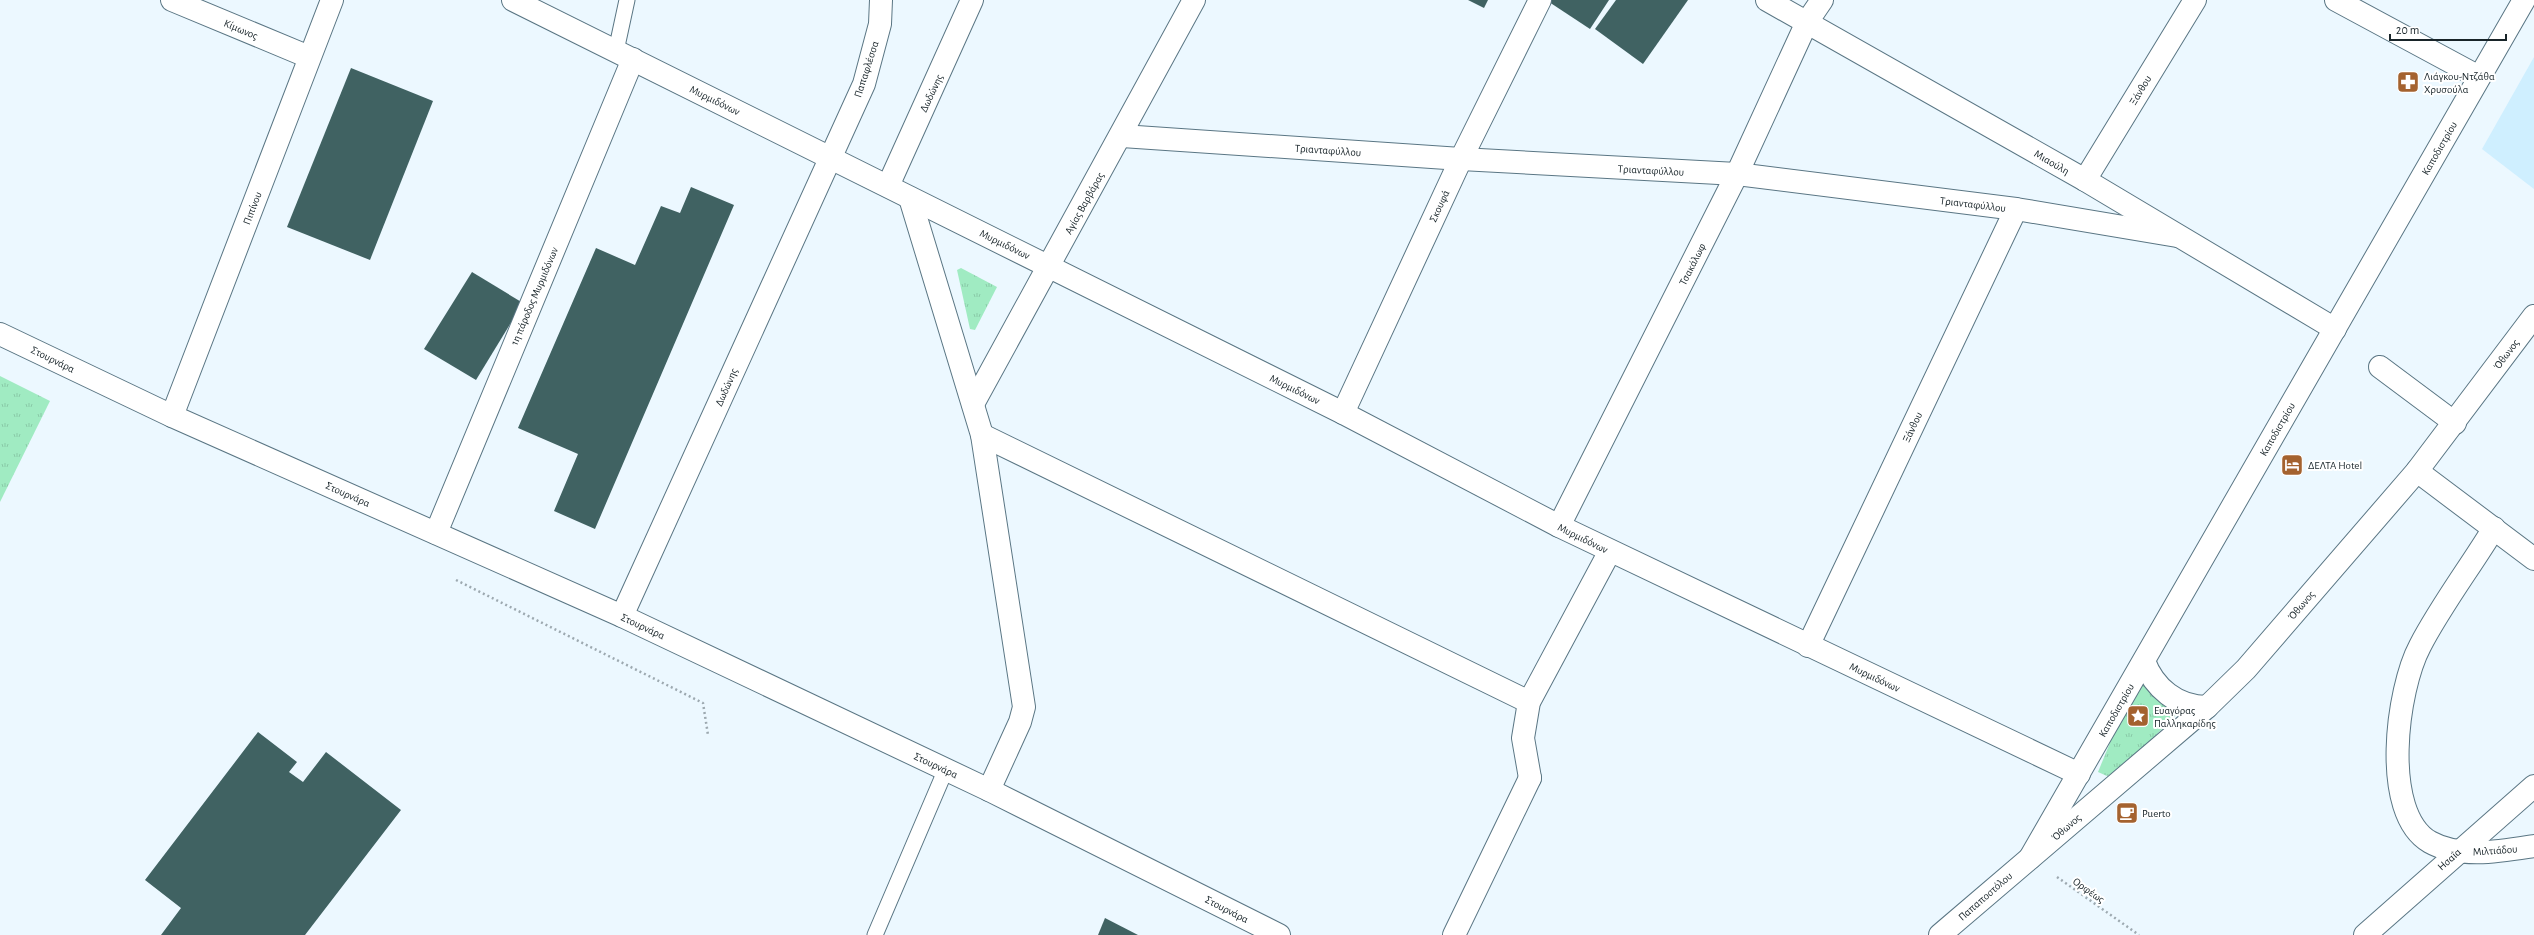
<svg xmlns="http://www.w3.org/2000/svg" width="2534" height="935" font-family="'Alegreya Sans',sans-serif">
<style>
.built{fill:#cfefff}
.grass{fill:url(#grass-tufts)}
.building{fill:#406262}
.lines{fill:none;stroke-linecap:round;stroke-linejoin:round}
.service-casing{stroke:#5a7684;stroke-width:17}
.pedestrian-casing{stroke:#5a7684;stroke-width:24}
.minor-casing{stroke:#5a7684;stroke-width:24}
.tertiary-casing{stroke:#5a7684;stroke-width:24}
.secondary-casing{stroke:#5a7684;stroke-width:24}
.path{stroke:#9da9b0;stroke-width:2.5;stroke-dasharray:2 3;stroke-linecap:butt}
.service{stroke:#fff;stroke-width:15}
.pedestrian{stroke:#fff;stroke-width:22}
.minor{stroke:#fff;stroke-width:22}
.tertiary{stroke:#fff;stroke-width:22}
.secondary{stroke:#fff;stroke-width:22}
.labels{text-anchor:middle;stroke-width:4;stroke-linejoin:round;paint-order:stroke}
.street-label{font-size:11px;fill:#182429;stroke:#fff}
.poi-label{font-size:11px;fill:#182429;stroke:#fff;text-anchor:start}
</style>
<defs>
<pattern id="grass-tufts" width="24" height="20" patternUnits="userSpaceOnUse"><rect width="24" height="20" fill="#a0ebc2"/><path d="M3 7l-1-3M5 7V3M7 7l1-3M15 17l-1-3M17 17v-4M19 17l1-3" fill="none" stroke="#89c9a7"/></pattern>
</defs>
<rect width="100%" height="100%" fill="#ecf8ff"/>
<path class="built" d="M 2534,57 L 2534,189 L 2482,149 Z"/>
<g class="grass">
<path d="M 961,268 L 997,287 L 975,330 L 970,329 L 957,270 Z"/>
<path d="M 0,376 L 50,401 L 0,502 Z"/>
<path d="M 2145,683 L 2179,712 L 2123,768 L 2107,776 L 2098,772 L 2114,733 L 2141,684 Z"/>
</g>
<g class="building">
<path d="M 1468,0 L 1488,0 L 1484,8 Z"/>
<path d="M 1546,0 L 1609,0 L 1590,29 Z"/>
<path d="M 1616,0 L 1688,0 L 1643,64 L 1595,29 Z"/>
<path d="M 351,68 L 433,101 L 370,260 L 287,227 Z"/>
<path d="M 691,187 L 734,205 L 595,529 L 554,511 L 578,454 L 518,428 L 596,248 L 635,265 L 661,206 L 680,213 Z"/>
<path d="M 472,272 L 523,303 L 476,380 L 424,349 Z"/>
<path d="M 258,732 L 297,762 L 289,772 L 303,782 L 326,752 L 401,810 L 305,935 L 161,935 L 181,908 L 145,880 Z"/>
<path d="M 1105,918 L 1138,935 L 1098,935 Z"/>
</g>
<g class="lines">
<g class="service-casing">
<g id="service">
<path d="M 616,51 L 627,0"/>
<path d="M 875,935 L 946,769"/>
</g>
</g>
<g class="pedestrian-casing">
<g id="pedestrian">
<path d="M 1461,159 L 1540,0"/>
<path d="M 2380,367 L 2455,423"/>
<path d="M 1808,646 L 2016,209"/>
<path d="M 1530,778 L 1523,738 L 1529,702 L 1610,551"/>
</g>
</g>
<g class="minor-casing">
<g id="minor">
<path d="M 172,0 L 309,57"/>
<path d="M 513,0 L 1343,413 L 1559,526 L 2079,774"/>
<path d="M 2336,0 L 2479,77"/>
<path d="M 1122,136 L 1461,159 L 1737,174 L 2016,209 L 2177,236"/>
<path d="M 2085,180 L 2195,0"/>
<path d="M 888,186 L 972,0"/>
<path d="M 910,198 L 982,435 L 1024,707 L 1020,722 L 989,790"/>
<path d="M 0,334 L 172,416 L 622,616 L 989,790 L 1279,935"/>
<path d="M 973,404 L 1194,0"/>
<path d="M 1343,413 L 1461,159"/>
<path d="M 172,416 L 332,0"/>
<path d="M 982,435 L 1529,702"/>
<path d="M 2417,471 L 2534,559"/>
<path d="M 1559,526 L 1737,174 L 1807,22 L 1822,0"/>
<path d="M 2494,528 C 2471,566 2440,607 2420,646 C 2397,689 2380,813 2430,842 C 2460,859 2502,851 2534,846"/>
<path d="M 436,533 L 633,59"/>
<path d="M 622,616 L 864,84 L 880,24 L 881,0"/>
<path d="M 1454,935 L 1530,778"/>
<path d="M 2365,935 L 2534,786"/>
</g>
</g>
<g class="tertiary-casing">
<path id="tertiary" d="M 1767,0 L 2085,180 L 2335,329"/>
</g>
<g class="secondary-casing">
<g id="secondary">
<path d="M 2144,661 C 2154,688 2177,707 2207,707"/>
<path d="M 2030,858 L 2524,0"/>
<path d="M 1940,935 L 2207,707 L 2246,669 L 2417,471 L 2534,316"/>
</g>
</g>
<g class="path">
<path d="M 456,580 L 703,703 L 708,735"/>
<path d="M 2057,877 L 2139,935"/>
</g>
<use href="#service" class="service"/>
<use href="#pedestrian" class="pedestrian"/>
<use href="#minor" class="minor"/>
<use href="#tertiary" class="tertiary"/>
<use href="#secondary" class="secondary"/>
</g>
<defs>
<g id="pharmacy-square" transform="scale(1.15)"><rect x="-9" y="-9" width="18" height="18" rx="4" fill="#a4622f" stroke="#fff"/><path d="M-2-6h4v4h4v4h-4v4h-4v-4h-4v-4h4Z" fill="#fff"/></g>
<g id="hotel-square" transform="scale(1.15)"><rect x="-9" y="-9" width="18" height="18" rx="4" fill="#a4622f" stroke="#fff"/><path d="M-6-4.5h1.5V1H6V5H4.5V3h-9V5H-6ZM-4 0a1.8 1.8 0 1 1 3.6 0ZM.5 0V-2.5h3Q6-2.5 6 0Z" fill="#fff"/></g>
<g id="sight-square" transform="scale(1.15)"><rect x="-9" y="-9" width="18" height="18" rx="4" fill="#a4622f" stroke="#fff"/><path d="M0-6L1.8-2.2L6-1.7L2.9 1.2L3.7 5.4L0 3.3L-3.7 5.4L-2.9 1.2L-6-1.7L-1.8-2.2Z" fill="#fff"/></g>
<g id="cafe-square" transform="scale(1.15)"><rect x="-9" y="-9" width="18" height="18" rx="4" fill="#a4622f" stroke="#fff"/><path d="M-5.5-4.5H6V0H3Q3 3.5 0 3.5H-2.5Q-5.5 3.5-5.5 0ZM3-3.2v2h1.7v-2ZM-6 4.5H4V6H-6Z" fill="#fff"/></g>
</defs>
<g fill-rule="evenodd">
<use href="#pharmacy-square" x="2408" y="82"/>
<use href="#hotel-square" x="2292" y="465"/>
<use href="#sight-square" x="2138" y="716"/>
<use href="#cafe-square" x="2127" y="813"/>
</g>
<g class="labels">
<g class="street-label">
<text transform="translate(241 29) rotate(23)" y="4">Κίμωνος</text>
<text transform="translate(866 69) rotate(-72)" y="4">Παπαφλέσσα</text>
<text transform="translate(2140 90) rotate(-59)" y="4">Ξάνθου</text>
<text transform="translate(931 93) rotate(-65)" y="4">Δωδώνης</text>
<text transform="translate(715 100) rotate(26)" y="4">Μυρμιδόνων</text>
<text transform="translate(2439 148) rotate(-60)" y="4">Καποδιστρίου</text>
<text transform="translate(1328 150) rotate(4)" y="4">Τριανταφύλλου</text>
<text transform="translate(2052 162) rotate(30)" y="4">Μιαούλη</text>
<text transform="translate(1651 170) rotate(3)" y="4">Τριανταφύλλου</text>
<text transform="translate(1084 203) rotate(-61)" y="4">Αγίας Βαρβάρας</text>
<text transform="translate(1973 204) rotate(7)" y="4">Τριανταφύλλου</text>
<text transform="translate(1439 206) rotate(-65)" y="4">Σκουφά</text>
<text transform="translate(252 208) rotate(-69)" y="4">Πιπίνου</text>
<text transform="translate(1005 244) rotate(26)" y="4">Μυρμιδόνων</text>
<text transform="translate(1692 264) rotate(-63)" y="4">Τσακάλωφ</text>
<text transform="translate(534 296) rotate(-67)" y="4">1η πάροδος Μυρμιδόνων</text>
<text transform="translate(2506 354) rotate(-53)" y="4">Όθωνος</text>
<text transform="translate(53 359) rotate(26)" y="4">Στουρνάρα</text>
<text transform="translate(726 387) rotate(-66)" y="4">Δωδώνης</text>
<text transform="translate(1295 389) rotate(26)" y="4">Μυρμιδόνων</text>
<text transform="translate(1912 427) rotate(-65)" y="4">Ξάνθου</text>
<text transform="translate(2277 429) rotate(-60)" y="4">Καποδιστρίου</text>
<text transform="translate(348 494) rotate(24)" y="4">Στουρνάρα</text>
<text transform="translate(1583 538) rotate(26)" y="4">Μυρμιδόνων</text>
<text transform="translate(2301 605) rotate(-49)" y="4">Όθωνος</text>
<text transform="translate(643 626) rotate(25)" y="4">Στουρνάρα</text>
<text transform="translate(1875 677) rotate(25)" y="4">Μυρμιδόνων</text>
<text transform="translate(2116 710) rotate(-60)" y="4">Καποδιστρίου</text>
<text transform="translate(936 765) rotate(25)" y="4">Στουρνάρα</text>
<text transform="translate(2066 827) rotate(-41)" y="4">Όθωνος</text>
<text transform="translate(2495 850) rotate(-4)" y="4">Μιλτιάδου</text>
<text transform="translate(2449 859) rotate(-42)" y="4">Ησαΐα</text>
<text transform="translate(2089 890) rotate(35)" y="4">Ορφέως</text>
<text transform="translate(1985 896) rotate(-41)" y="4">Παπαποστόλου</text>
<text transform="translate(1227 909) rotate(27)" y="4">Στουρνάρα</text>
</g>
<g class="poi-label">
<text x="2424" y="80">Λιάγκου-Ντζάθα<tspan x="2424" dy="13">Χρυσούλα</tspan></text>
<text x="2308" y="469">ΔΕΛΤΑ Hotel</text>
<text x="2154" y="714">Ευαγόρας<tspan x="2154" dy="13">Παλληκαρίδης</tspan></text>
<text x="2142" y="817">Puerto</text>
</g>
</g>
<path d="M2390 34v6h116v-6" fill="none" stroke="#182429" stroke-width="2"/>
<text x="2396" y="34" font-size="12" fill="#182429" stroke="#ffffff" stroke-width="3" paint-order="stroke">20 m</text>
</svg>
